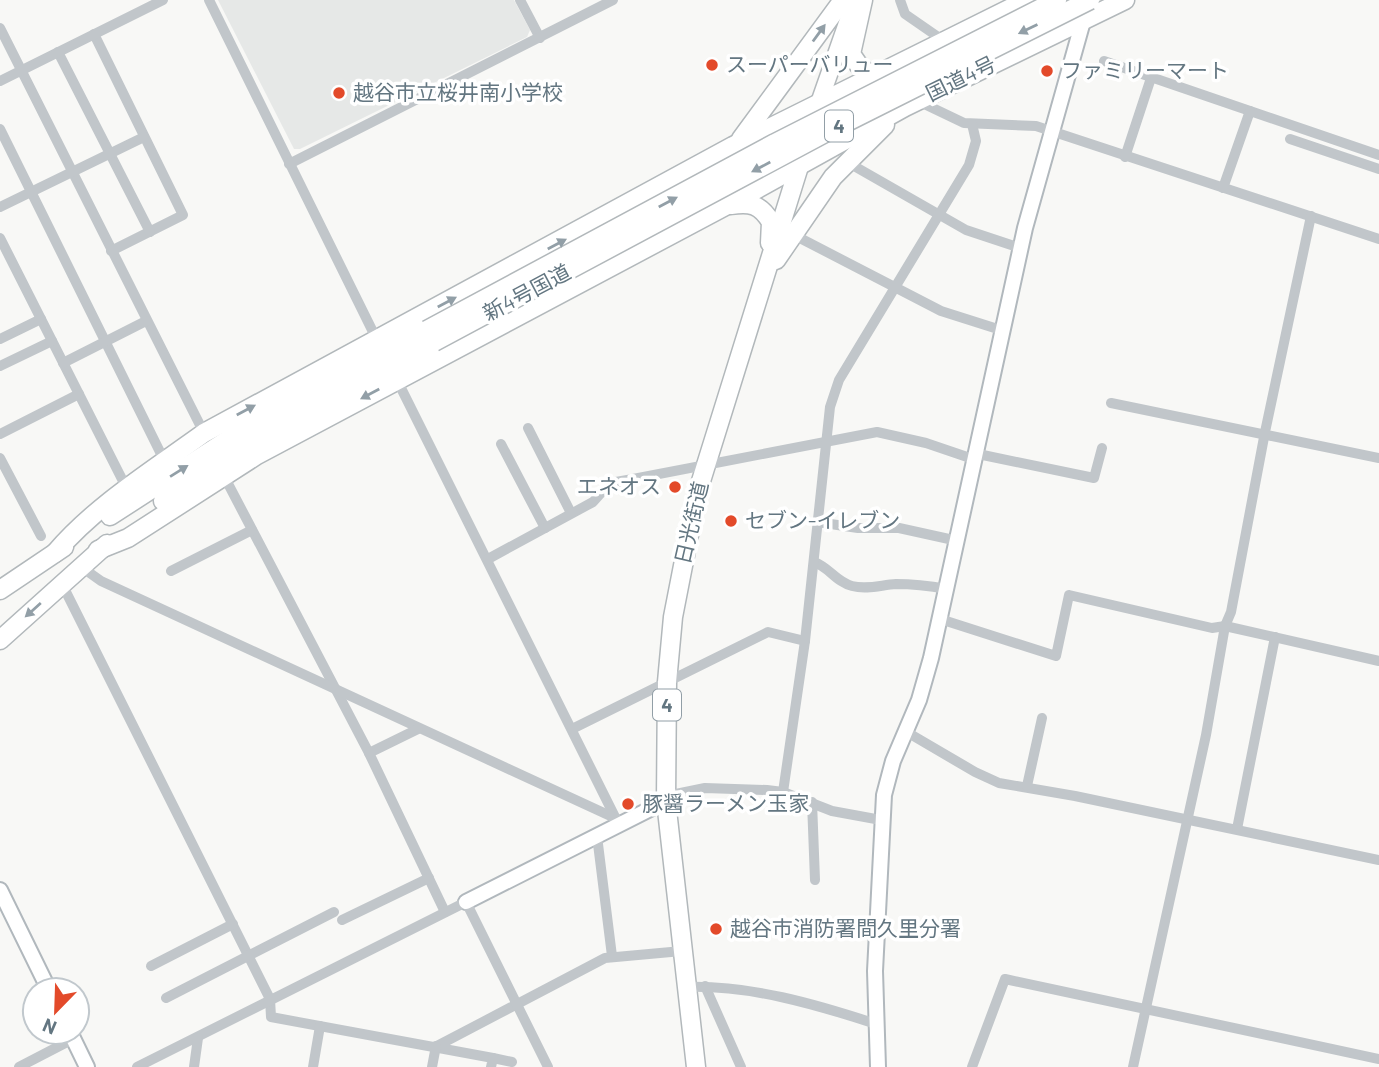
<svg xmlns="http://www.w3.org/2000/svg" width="1379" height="1067" font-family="Barlow,'Noto Sans JP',sans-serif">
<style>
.built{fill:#e6e8e7}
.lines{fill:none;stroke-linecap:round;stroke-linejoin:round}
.secondary-casing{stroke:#b1b8bd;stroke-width:18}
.primary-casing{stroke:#b3b9bc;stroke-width:19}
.highway-casing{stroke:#b2b8bb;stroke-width:21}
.street{stroke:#c1c6ca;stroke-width:10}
.secondary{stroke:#fff;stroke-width:14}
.primary{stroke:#fff;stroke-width:16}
.highway{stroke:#fff;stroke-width:18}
.highway-bridge-casing{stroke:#b2b8bb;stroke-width:21;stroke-linecap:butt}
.highway-bridge{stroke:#fff;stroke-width:18}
.oneway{fill:#929fa7}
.poi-dot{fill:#e34a2a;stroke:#fff;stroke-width:2.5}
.labels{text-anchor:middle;stroke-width:7;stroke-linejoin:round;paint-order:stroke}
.shield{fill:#fff;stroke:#929fa7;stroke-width:2}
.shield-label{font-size:19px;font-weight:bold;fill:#637681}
.poi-label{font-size:21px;fill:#637681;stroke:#fff;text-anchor:start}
.street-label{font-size:21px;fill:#637681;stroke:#fff}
</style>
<rect width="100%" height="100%" fill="#f8f8f6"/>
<path class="built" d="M 218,0 L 514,0 L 530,30 L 527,37 L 300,149 L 294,149 Z"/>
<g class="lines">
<g class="secondary-casing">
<g id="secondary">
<path d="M 0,890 L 49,990"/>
<path d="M 466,902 L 666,801"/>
<path d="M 70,1032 L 87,1067"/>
<path d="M 878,1067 L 875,971 L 884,795 L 893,761 L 919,700 L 931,658 L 1025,228 L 1085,14"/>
</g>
</g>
<g class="primary-casing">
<path id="primary" d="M 818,106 L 855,0"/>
</g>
<g class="highway-casing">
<g id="highway">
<path d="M 863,0 L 851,54 L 860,67 L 874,77"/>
<path d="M 741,139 L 843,0"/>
<path d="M 731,205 C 750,202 760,204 771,222 L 770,243"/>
<path d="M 776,260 L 833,177 L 885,125"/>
<path d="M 163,501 L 238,449 L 434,342"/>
<path d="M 110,516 L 232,437 L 427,330"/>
<path d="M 98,550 L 128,538 L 257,455 L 748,194 L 905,107 L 1125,0"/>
<path d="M 55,553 C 96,505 153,470 204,433 L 733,146 L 1027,0"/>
<path d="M 0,590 L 64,547"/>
<path d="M 0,640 L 107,544"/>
<path d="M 696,1067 L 666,801 L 667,682 L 673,617 L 697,494 L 801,160"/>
</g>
</g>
<g class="street">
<path d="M 209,0 L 377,340"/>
<path d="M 520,0 L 540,38"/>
<path d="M 900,0 L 905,14 L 944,41"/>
<path d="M 0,28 L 204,433"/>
<path d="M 94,34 L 183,215 L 111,251"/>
<path d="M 58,52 L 150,232"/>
<path d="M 1104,61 L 1379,155"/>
<path d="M 0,81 L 163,0"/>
<path d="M 918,101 L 964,123 L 1036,126 L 1379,239"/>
<path d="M 0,129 L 165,462"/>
<path d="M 1290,139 L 1379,169"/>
<path d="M 1125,157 L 1151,78"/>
<path d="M 847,162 L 966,230 L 1020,248"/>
<path d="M 289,164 L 613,0"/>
<path d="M 1223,188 L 1250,111"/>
<path d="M 0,207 L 144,137"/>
<path d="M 794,235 L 941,311 L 1004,331"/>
<path d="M 0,238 L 127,489"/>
<path d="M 0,339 L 41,319"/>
<path d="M 63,363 L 146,321"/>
<path d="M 0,366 L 52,341"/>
<path d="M 397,380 L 617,821"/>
<path d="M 1111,403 L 1379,458"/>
<path d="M 528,428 L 571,513"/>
<path d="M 0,434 L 79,394"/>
<path d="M 501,444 L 545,528"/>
<path d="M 978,454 L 1094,478 L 1102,448"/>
<path d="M 0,458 L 41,536"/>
<path d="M 224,476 L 369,753 L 445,912"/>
<path d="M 817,522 L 858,528 L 899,528 L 958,541"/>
<path d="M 488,559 L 593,502 L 610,483 L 633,479 L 877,432 L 926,443 L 976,460"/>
<path d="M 814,562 C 829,567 836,582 852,586 C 867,590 881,585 896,584 C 914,584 930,586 947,589"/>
<path d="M 80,566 L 101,581 L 617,819"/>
<path d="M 171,571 L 252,530"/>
<path d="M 62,584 L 270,999 L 271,1017 L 493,1058 L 491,1067"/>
<path d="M 940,619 L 1056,656 L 1069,595 L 1212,628 L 1225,626 L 1379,661"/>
<path d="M 572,729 L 768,632 L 805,641"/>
<path d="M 905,731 L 975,772 L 999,783 L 1075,796 L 1379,860"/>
<path d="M 369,753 L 418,729"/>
<path d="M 1027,786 L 1042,718"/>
<path d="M 783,792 L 805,641 L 830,407 L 839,380 L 969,165 L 976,141 L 972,124"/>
<path d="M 666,796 L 705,788 L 767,790 L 783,792 L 832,811 L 881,820"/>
<path d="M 812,802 L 815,880"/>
<path d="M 1237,829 L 1275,637"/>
<path d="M 597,836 L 612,956"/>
<path d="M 342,920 L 429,878"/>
<path d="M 151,966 L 233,924"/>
<path d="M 705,986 L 741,1067"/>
<path d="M 686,987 C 750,985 815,1004 876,1024"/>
<path d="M 166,998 L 334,912"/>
<path d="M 437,1046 L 605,958 L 682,951"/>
<path d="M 493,1058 L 512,1062"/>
<path d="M 19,1067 L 73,1039"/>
<path d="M 137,1067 L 466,902 L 548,1067"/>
<path d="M 194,1067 L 198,1038"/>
<path d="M 313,1067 L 320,1026"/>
<path d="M 432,1067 L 436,1046"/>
<path d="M 972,1067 L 1005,979 L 1379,1059"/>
<path d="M 1133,1067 L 1206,735 L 1225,626 L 1231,612 L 1265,432 L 1311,216"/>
</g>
<use href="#secondary" class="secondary"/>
<use href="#primary" class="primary"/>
<use href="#highway" class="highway"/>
<g class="highway-bridge-casing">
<g id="highway-bridge">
<path d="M 427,330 L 775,143 L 1057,0"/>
<path d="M 434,342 L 825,133 L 1090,0"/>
</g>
</g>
<use href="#highway-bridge" class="highway-bridge"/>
</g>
<defs><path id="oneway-solid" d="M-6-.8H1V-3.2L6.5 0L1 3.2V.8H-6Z" transform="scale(1.75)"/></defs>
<g class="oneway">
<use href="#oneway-solid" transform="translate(1028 29) rotate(154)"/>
<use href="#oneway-solid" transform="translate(819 33) rotate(-54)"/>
<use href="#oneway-solid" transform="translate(761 167) rotate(152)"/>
<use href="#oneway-solid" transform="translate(668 202) rotate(-28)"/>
<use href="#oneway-solid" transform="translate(557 244) rotate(-28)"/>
<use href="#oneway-solid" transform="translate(447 302) rotate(-28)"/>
<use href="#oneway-solid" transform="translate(370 394) rotate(152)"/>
<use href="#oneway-solid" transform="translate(246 410) rotate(-28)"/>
<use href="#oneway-solid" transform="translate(179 471) rotate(-32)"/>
<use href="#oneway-solid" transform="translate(33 610) rotate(138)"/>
</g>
<g class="poi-dot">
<circle cx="712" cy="65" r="7"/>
<circle cx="1047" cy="71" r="7"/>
<circle cx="339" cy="93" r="7"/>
<circle cx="675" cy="487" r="7"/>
<circle cx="731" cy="521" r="7"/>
<circle cx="628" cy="804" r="7"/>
<circle cx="716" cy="929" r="7"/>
</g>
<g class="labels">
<g class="shield">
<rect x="825" y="110.5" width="28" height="31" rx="5"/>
<rect x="653" y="689.5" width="28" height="31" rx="5"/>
</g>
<g class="shield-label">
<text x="839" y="133">4</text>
<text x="667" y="712">4</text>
</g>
<g class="poi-label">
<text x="726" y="72">スーパーバリュー</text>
<text x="1061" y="78">ファミリーマート</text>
<text x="353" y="100">越谷市立桜井南小学校</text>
<text x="661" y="494" text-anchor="end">エネオス</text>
<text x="745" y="528">セブン-イレブン</text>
<text x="642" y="811">豚醤ラーメン玉家</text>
<text x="730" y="936">越谷市消防署間久里分署</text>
</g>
<g class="street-label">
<text transform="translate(961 79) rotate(-26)" y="7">国道4号</text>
<text transform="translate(527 293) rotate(-28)" y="7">新4号国道</text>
<text transform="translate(692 523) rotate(-77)" y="7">日光街道</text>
</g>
</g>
<g transform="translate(56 1011) rotate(203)"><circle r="33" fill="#ffffff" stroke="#c1c8cd" stroke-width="2"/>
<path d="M0-5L12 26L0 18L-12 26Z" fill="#e34a2a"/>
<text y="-10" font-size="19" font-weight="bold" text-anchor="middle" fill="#637681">N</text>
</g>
</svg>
